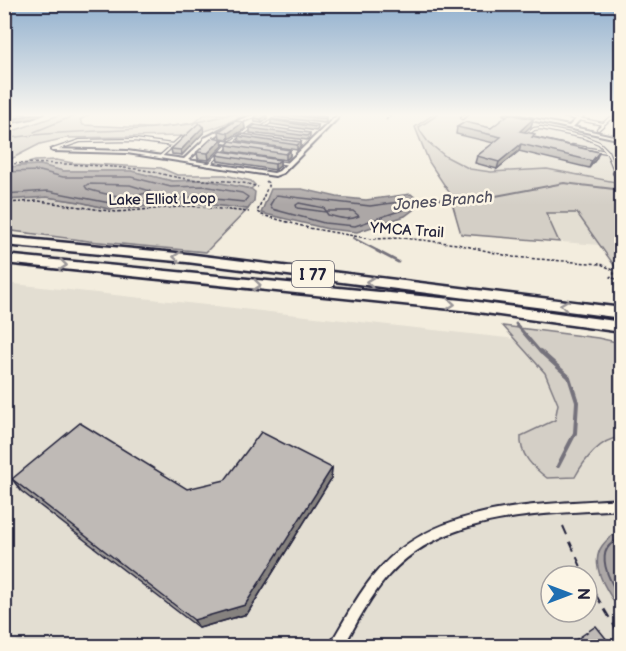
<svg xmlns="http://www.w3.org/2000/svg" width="626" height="651" font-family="'Balsamiq Sans',sans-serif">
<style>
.built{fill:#e3ded2;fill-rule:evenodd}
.green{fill:#d4cfc6;stroke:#7b7880;stroke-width:1.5}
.water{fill:#aca7a6;stroke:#75727b;stroke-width:1.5}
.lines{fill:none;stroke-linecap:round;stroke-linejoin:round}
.shore-far1{stroke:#595766;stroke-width:1.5}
.shore{stroke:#595766;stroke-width:2}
.stream-far3{stroke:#75727b;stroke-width:1.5}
.stream-far2{stroke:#75727b;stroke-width:2}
.stream-far1{stroke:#75727b;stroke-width:3}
.stream{stroke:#75727b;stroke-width:4}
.lane-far1-casing{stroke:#22223b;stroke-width:4.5}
.lane-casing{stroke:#22223b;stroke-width:6}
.street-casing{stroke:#22223b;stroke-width:4}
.highway-casing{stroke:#22223b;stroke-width:5}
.path-far1{stroke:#22223b;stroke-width:1.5;stroke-dasharray:3 2;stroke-linecap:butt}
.path{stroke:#22223b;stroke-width:2;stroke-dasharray:10 7;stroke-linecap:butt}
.lane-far1{stroke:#fcf5e5;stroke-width:2}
.lane{stroke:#fcf5e5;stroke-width:3}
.street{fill:#fcf5e5;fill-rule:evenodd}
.highway{fill:#fcf5e5;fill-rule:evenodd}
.wall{fill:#a4a09d;stroke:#22223b;stroke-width:1.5}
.shaded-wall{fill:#86827f;stroke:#22223b;stroke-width:1.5}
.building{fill:#bfbab6;stroke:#22223b;stroke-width:1.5}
.oneway{stroke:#9a9698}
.labels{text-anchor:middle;stroke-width:5;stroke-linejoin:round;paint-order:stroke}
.far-street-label{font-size:15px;fill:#22223b;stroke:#fcf5e5}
.far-water-label{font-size:16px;font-style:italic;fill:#525160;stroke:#fcf5e5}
.shield{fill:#fcf5e5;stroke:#63616e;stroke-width:1.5}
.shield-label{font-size:16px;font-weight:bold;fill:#22223b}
</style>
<rect width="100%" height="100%" fill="#f3edde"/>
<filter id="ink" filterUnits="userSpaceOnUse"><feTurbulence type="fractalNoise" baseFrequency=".0167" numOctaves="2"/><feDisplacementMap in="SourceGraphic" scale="12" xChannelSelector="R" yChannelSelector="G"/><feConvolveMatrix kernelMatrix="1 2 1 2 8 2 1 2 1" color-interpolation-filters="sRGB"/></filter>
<g filter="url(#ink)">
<g class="built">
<path d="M 435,114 L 506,114 L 621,139 L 621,204 L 570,202 L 600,245 L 461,234 L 449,192 L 429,162 L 415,127 Z"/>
<path d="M 5,283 L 507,338 L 621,355 L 621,646 L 24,646 L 5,631 ZM 551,576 L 587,576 L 587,612 L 551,612 Z"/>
</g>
<g class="green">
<path d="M 62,114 L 90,114 L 80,120 L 83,125 L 150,128 L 193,124 L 205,114 L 247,114 C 227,123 207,132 186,136 L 66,138 L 40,144 L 5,162 L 4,134 Z"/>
<path d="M 434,114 L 439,114 L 419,127 L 420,131 L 428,142 L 445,156 L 470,169 L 491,172 L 547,169 L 621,183 L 621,275 L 577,213 L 546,213 L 559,242 L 461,234 L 449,192 L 429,162 L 415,127 Z"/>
<path d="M 56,160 L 73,163 L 161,168 L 177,175 L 225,175 L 251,181 L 255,185 L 251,189 L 205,180 L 172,181 L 131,171 L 63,171 L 40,165 L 18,166 L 35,161 Z"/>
<path d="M 47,197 L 80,202 L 109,209 L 196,203 L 248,209 L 206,252 L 89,241 L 5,230 L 5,200 Z"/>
<path d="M 503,326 L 598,338 L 621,343 L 621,438 C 602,436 583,462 575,477 L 547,478 C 534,468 519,455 521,436 L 555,420 L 558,404 L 545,373 Z"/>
</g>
<g class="water">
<path d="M 40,165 L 63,171 L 131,171 L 172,181 L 205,180 L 251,189 L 255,192 L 254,201 L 248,209 L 196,203 L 109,209 L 80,202 L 47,197 L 5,200 L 5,167 Z"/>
<path d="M 271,189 L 302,189 L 337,197 L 366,200 L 411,194 L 418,200 L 417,207 L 405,216 L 357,232 L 328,229 L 261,213 Z"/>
<path d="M 621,533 L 622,533 L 621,612 C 609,594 588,566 602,546 C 608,538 611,535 621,533 Z"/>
</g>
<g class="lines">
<g class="shore-far1">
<path d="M 4,172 L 40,171 L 63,177 L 131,177 L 171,187 L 204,186 L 242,193 L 248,197 L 244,202 L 195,197 L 110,203 L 48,191 L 4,194"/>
<path d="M 88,184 L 130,185 L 150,191 C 131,201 107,195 87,189 L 85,186 Z"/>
<path d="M 276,195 L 370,206 L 407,201 L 410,204 L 402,210 L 355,226 L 324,223 L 272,209 L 270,205 Z"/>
<path d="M 299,203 L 324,208 L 326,211 L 353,211 L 359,216 C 349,221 339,218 328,215 L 326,212 L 297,208 L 296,205 Z"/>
</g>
<path class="shore" d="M 622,539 C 589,547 611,584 622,601"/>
<g class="stream-far3">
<path d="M 34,132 L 78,114"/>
<path d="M 4,139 C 79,126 156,137 230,114"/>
</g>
<g class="stream-far2">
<path d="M 418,200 L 485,198 L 564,183 L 622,190"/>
<path d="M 353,238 L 380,252"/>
</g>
<g class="stream-far1">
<path d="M 377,251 L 398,262"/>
<path d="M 516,324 L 541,353"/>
</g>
<path class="stream" d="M 540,351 L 569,377 L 577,402 L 575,433 L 558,466"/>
<g class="lane-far1-casing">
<g id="lane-far1">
<path d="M 554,114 L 603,124"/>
<path d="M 462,118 L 468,114"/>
<path d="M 335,119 L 340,114"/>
<path d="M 262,128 L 273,120"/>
<path d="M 598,129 L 609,119 L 622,115"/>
<path d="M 530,136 L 528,134 L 534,129 L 541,128 L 584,137 L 599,143 L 607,151 L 617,175"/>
<path d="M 572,146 L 607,152"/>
<path d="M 53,150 L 80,141 L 134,140 L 173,145"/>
<path d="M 160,157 L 181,138"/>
<path d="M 276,162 L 290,164"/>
<path d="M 209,165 L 230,143 L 254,126"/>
</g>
</g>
<g class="lane-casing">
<path id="lane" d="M 615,173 L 622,179"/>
</g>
<g class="street-casing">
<g id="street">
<path d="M 256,114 L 262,114 L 229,127 L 211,139 L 237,143 L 239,144 L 238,145 L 209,141 L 188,160 L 274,173 L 279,171 L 334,118 L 337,119 L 283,173 L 275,176 L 127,153 L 53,151 L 51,150 L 53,149 L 127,151 L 184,159 L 204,140 L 204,138 C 211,136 218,130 225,127 C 235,121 246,117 256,114 Z"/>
<path d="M 504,114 L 511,114 L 569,126 L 581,114 L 585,114 L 573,127 L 622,138 L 622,140 Z"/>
<path d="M 622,499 L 622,509 C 542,515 446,511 388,576 C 370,597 357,622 344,646 L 331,646 L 332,641 C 347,616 360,590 380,568 C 440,502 539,505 622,499 Z"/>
</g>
</g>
<g class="highway-casing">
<g id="highway">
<path d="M 4,237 L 187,254 L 622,308 L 622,318 L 187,262 L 4,245 Z"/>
<path d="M 4,255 L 471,301 L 622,322 L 622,332 L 471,311 L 4,263 Z"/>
</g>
</g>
<g class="path-far1">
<path d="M 314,114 L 316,116"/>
<path d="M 386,120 L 391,114"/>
<path d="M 4,164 C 48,162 92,165 136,169 C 151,170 166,176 181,178 C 207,182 233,178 258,187"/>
<path d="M 266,181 L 269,184 L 257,212 L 262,215 L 309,228 L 371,239 L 403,238 L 457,244 L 513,257 L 601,264 L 613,270 L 614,274 L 610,277 L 622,281"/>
<path d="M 4,203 L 39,201 L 116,212 L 190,206 L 249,212"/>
</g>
<g class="path">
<path d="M 563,526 L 585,576"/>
<path d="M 587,580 L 622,639"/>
</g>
<use href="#lane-far1" class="lane-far1"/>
<use href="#lane" class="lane"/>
<use href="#street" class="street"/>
<use href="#highway" class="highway"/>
</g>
<g class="wall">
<path d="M 275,114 L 299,114 L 326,117 L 326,122 L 324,123 L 275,117 Z"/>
<path d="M 254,118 L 267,119 L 262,123 L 255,122 Z"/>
<path d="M 533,119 L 531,126 L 524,132 L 534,137 L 599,152 L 596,159 L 589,168 L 519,151 L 497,169 L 475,163 L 477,156 L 494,143 L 456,134 L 457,127 L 491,128 Z"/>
<path d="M 271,120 L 318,125 L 318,129 L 316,131 L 271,124 Z"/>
<path d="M 244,122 L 245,129 L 229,139 L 220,138 L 219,131 Z"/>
<path d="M 203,127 L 204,132 L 182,155 L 172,154 L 171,149 Z"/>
<path d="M 250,128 L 310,133 L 310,137 L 307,140 L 250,133 Z"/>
<path d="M 238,136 L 301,142 L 301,146 L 297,150 L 239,141 Z"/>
<path d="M 227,145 L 290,150 L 290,156 L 286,160 L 227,151 Z"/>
<path d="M 223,146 L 209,160 L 198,159 L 197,152 Z"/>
<path d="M 217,155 L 280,160 L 280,166 L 275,170 L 218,161 Z"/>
<path d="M 332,468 L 331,479 L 247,614 L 199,628 L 21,491 L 12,479 L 187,489 Z"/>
</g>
<g class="shaded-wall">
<path d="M 33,114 L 45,114 L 32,119 L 4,125 L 4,121 Z"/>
<path d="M 267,115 L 267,119 L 262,123 L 261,119 Z"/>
<path d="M 533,119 L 531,126 L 518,138 L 520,131 Z"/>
<path d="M 244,122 L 245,129 L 229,139 L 228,133 Z"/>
<path d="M 203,127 L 204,132 L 182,155 L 181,150 Z"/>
<path d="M 222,139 L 223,146 L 209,160 L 208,153 Z"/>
<path d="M 301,142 L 301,146 L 297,150 L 297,145 Z"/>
<path d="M 521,144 L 519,151 L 497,169 L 499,162 Z"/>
<path d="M 290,150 L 290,156 L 286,160 L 286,154 Z"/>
<path d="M 599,152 L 596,159 L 589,168 L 592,161 Z"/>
<path d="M 280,160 L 280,166 L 275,170 L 275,164 Z"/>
<path d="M 332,468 L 331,479 L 247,614 L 199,628 L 194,620 Z"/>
</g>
<g class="building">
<path d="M 11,114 L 33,114 L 4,121 L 4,116 Z"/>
<path d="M 259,114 L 262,114 L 267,115 L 261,119 L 254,118 Z"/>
<path d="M 283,114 L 299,114 L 326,117 L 325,119 Z"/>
<path d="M 509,114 L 533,119 L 520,131 L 535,134 L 532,137 L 599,152 L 592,161 L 521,144 L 499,162 L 477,156 L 501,137 L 457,127 L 465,122 L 491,128 Z"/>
<path d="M 272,119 L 318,125 L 316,127 L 271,120 Z"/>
<path d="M 235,121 L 244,122 L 228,133 L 219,131 Z"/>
<path d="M 199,123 L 203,127 L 181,150 L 171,149 Z"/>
<path d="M 255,125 L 310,133 L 307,136 L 250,128 Z"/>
<path d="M 242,134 L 301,142 L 297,145 L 238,136 Z"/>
<path d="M 213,137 L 222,139 L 208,153 L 197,152 Z"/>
<path d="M 230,141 L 290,150 L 286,154 L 227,145 Z"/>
<path d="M 221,151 L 280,160 L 275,164 L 217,155 Z"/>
<path d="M 80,423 L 187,489 L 225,480 L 261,432 L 332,468 L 245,605 L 194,620 L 12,479 Z"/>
<path d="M 596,626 L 612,646 L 567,646 Z"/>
</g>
<defs><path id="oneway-chevron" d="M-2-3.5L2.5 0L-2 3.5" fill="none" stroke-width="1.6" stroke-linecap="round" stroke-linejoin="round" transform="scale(1.5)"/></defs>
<g class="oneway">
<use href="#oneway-chevron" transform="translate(177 257) rotate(-175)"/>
<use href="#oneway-chevron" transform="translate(63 265) rotate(6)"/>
<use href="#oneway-chevron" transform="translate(370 282) rotate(-173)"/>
<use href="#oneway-chevron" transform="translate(257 285) rotate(6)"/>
<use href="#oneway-chevron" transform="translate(451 304) rotate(5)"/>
<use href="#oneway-chevron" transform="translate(564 305) rotate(-172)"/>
</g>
</g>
<linearGradient id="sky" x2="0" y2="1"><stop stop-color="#90afce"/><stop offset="0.56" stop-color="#faf7f0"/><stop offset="1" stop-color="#faf7f0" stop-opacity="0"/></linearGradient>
<rect width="626" height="205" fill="url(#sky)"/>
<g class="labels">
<g class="far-street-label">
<text transform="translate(162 199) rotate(-1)" y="5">Lake Elliot Loop</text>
<text transform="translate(407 230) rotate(4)" y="5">YMCA Trail</text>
</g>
<g class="far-water-label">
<text transform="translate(443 200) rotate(-5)" y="6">Jones Branch</text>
</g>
<rect class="shield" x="292" y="261" width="42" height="26" rx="4.5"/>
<g class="shield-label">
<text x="313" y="280">I 77</text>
</g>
</g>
<rect width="626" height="651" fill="none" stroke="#fcf5e5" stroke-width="24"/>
<rect x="12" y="12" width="602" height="627" fill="none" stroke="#22223b" stroke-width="2" filter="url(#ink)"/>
<g transform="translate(569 594) rotate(90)"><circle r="28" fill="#fcf5e5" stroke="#a5a1a1" stroke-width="1.5"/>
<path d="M0-4.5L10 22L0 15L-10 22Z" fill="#1f6fb2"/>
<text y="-9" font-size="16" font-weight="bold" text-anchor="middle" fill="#22223b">N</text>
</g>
</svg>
